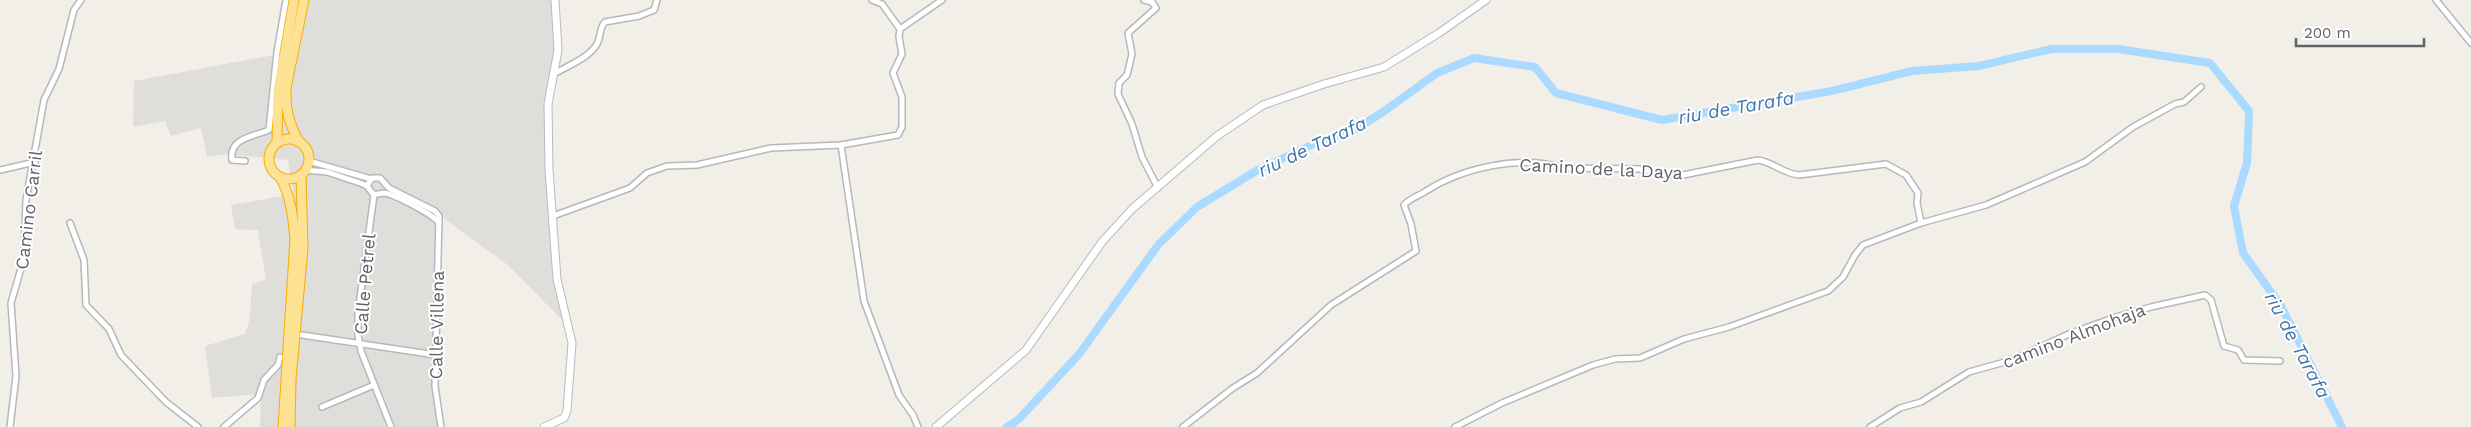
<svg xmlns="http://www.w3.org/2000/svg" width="2471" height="427" font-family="'Work Sans',sans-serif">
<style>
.industrial{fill:#e0deda}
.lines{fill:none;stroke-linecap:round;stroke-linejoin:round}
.river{stroke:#aadaff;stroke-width:8}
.street-casing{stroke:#b5b8bc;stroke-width:8}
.secondary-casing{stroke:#b6babf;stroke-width:9}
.highway-casing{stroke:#f9ab00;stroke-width:11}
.street{stroke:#fff;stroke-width:5}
.secondary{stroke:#fff;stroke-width:7}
.highway{stroke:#fde293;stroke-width:9}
.labels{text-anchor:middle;stroke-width:4;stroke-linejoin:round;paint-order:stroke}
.street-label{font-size:18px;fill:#5f6368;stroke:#fff}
.water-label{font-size:19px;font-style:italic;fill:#4174aa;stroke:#fff}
</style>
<rect width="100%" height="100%" fill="#f1efe8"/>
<path class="industrial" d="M 284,0 L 555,0 L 558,50 L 548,104 L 557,279 L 567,319 L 562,320 L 508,265 L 443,218 L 439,223 L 435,386 L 441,427 L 260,427 L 261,403 L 259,394 L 212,398 L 205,346 L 245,334 L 250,318 L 252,284 L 266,280 L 258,230 L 235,229 L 231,205 L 294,194 L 288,160 L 227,154 L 207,157 L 201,128 L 171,136 L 165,121 L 133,127 L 134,81 L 274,55 Z"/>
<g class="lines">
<path class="river" d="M 1007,427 L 1019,419 L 1080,353 L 1158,245 L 1197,207 L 1256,171 L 1320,141 L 1356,129 L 1383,112 L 1437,73 L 1474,58 L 1535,67 L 1556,93 L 1662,120 L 1832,91 L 1912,71 L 1979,66 L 2051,49 L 2118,49 L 2210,63 L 2249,111 L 2247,163 L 2234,206 L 2243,253 L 2281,306 L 2342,427"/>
<g class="street-casing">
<g id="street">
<path d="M 872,0 L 882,4 L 900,29"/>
<path d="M 1144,0 L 1152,2 L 1156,8 L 1128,33 L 1132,54 L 1127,75 L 1119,83 L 1118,94 L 1132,124 L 1142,157 L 1158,188"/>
<path d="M 2436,0 L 2471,43"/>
<path d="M 554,74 C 567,66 589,58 597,44 C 601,37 599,28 605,22 L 639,16 L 654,10 L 657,0"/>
<path d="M 841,145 L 864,301 L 899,395 L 913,415 L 918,427"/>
<path d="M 245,161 L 232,160 C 229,138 252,137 269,130 L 277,52 L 286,0"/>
<path d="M 309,161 L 371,179"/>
<path d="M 0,170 L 35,162"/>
<path d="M 305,170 L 327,172 L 360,183 L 367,186 L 373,194 C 377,195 381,193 384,193 C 394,194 434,215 439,223"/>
<path d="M 367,186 L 372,178 L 380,178 L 389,188 L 435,211 L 439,216 L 435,386 L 441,427"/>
<path d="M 374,195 L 358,313 L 358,335 L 361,351 L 391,427"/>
<path d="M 553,216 L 630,188 L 647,173 L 667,166 L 697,165 L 771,148 L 841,145 L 898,135 L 902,127 L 902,97 L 893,73 L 902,54 L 899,37 L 900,29 L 942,0"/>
<path d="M 70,223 L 84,260 L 86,305 L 109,329 L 121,355 L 166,402 L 198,427"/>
<path d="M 302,335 L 436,355"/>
<path d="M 322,407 L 374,385"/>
<path d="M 10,427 L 16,376 L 11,303 L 24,258 L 26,200 L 44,100 L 59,69 L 74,10 L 81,0"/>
<path d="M 224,427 L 258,398 L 264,380 L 278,365 L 280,357"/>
<path d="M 1183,427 L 1233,388 L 1257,373 L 1331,305 L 1416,251 L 1411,224 L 1404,205 C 1410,198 1419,196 1426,191 C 1464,167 1520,155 1564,168 L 1640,169 L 1665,175 L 1683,175 L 1758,160 C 1773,162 1784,174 1799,175 L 1886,164 L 1906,175 L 1918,193 L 1917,203 L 1921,223"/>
<path d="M 1455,427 L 1502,403 L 1593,365 L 1615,359 L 1640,358 L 1684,339 L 1729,327 L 1828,291 L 1843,277 L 1855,255 L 1863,245 L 1921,223 L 1986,205 L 2085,162 L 2133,127 L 2175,104 L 2184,102 L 2201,87"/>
<path d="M 1870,427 L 1900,408 L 1921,402 L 1969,372 L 2012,360 L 2071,333 L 2116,317 L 2151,307 L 2205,295 L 2211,300 L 2224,346 L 2238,350 L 2244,360 L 2280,361"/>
</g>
</g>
<g class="secondary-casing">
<g id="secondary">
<path d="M 544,427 L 564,418 L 567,411 L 572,343 L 557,279 L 549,170 L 548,104 L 558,50 L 555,0"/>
<path d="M 936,427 L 1026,350 L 1102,242 L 1132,209 L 1217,136 L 1263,105 L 1324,84 L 1384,67 L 1439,33 L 1486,0"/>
</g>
</g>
<g class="highway-casing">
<g id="highway">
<circle cx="289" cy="159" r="20"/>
<path d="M 277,142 L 278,91 L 294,0"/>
<path d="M 299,142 C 289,123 285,109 286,88 L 304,0"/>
<path d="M 280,177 C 291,196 293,217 295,239 L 283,427"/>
<path d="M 290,427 L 291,379 L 303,248 L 301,175"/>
</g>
</g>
<use href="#street" class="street"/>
<use href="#secondary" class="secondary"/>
<use href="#highway" class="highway"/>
</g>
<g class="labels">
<g class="street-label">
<text transform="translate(1601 169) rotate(3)" y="6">Camino de la Daya</text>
<text transform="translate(29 210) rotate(-83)" y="6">Camino Carril</text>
<text transform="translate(365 284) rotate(-85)" y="6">Calle Petrel</text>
<text transform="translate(437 325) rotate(-89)" y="6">Calle Villena</text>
<text transform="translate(2074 336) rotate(-21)" y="6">camino Almohaja</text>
</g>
<g class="water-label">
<text transform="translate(1736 107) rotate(-10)" y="7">riu de Tarafa</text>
<text transform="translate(1312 146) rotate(-25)" y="7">riu de Tarafa</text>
<text transform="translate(2298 345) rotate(62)" y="7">riu de Tarafa</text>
</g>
</g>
<path d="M2296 38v8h128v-8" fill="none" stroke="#5f6368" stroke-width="2.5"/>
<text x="2304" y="38" font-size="15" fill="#5f6368" stroke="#ffffff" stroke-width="4" paint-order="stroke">200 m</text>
</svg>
